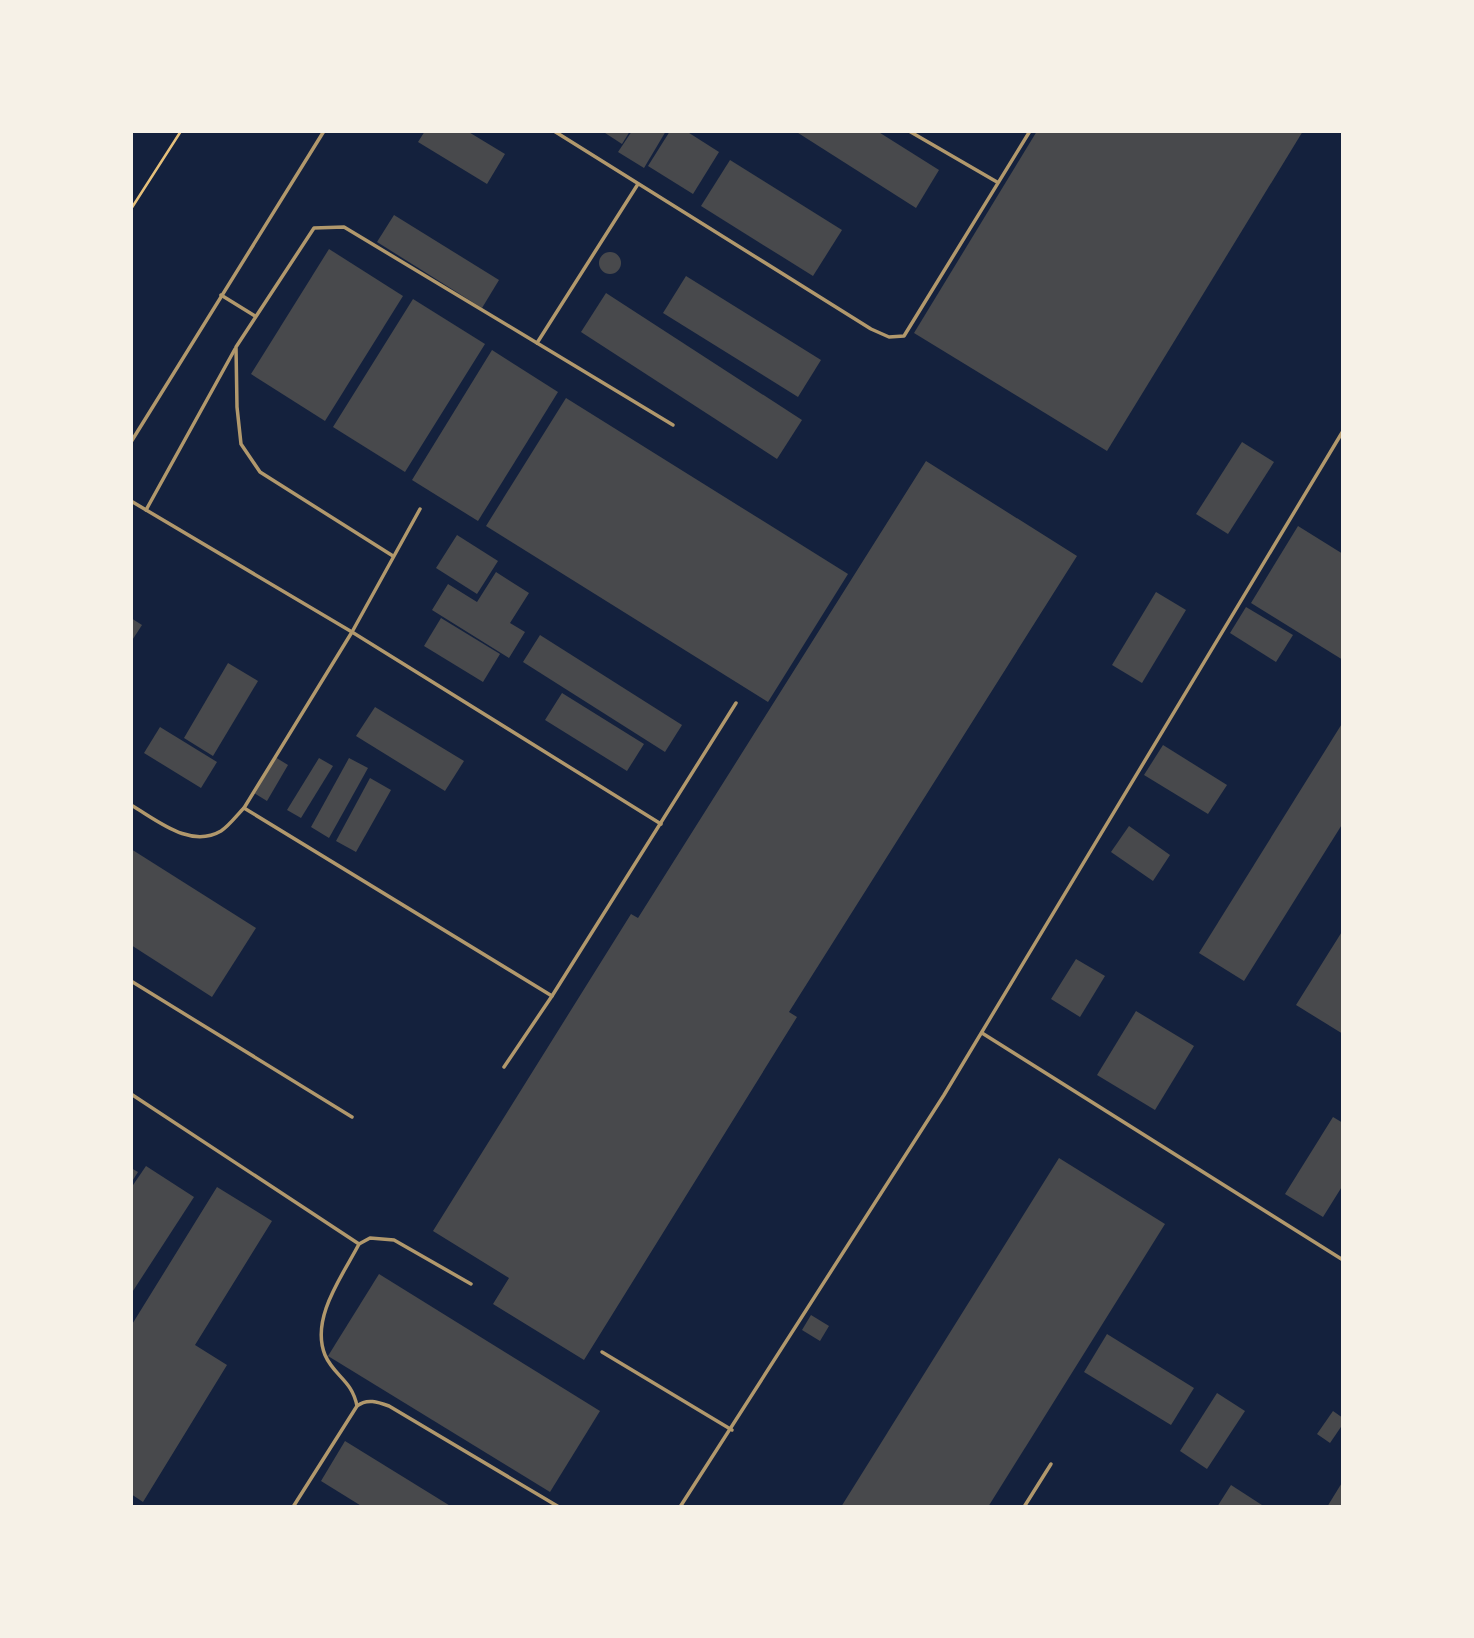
<svg xmlns="http://www.w3.org/2000/svg" width="1474" height="1638" font-family="'Nunito Sans',sans-serif">
<style>
.building{fill:#48494c}
.lines{fill:none;stroke-linecap:round;stroke-linejoin:round}
.path{stroke:#e5c07b;stroke-width:2.5}
.service{stroke:#b1986c;stroke-width:3.5}
</style>
<rect width="100%" height="100%" fill="#14213d"/>
<g class="building">
<path d="M 425,131 L 467,131 L 505,154 L 487,184 L 418,142 Z"/>
<path d="M 602,131 L 630,131 L 622,144 Z"/>
<path d="M 632,131 L 666,131 L 644,168 L 618,152 Z"/>
<path d="M 670,131 L 686,131 L 719,152 L 693,194 L 648,166 Z"/>
<path d="M 795,131 L 877,131 L 939,170 L 916,208 Z"/>
<path d="M 1037,131 L 1303,131 L 1107,451 L 914,333 Z"/>
<path d="M 730,160 L 842,230 L 813,276 L 701,206 Z"/>
<path d="M 394,215 L 499,280 L 482,308 L 377,242 Z"/>
<path d="M 329,249 L 403,296 L 325,421 L 251,374 Z"/>
<circle cx="610" cy="263" r="11"/>
<path d="M 686,276 L 821,360 L 798,397 L 663,313 Z"/>
<path d="M 606,293 L 802,420 L 777,459 L 581,332 Z"/>
<path d="M 413,299 L 485,344 L 405,472 L 333,427 Z"/>
<path d="M 492,350 L 558,392 L 478,521 L 412,480 Z"/>
<path d="M 566,398 L 848,574 L 768,702 L 486,526 Z"/>
<path d="M 1242,442 L 1274,462 L 1228,534 L 1196,514 Z"/>
<path d="M 926,461 L 1077,556 L 789,1012 L 797,1017 L 584,1360 L 493,1304 L 509,1278 L 433,1231 L 631,914 L 638,918 Z"/>
<path d="M 1298,526 L 1343,554 L 1343,660 L 1251,603 Z"/>
<path d="M 457,535 L 498,561 L 477,594 L 436,568 Z"/>
<path d="M 496,572 L 529,593 L 510,623 L 525,632 L 509,658 L 432,610 L 448,584 L 477,602 Z"/>
<path d="M 1156,592 L 1186,610 L 1142,683 L 1112,665 Z"/>
<path d="M 1246,607 L 1293,635 L 1276,662 L 1230,633 Z"/>
<path d="M 131,618 L 142,625 L 131,642 Z"/>
<path d="M 441,618 L 500,654 L 483,682 L 424,646 Z"/>
<path d="M 540,635 L 682,725 L 665,752 L 523,662 Z"/>
<path d="M 228,663 L 258,681 L 213,756 L 184,738 Z"/>
<path d="M 562,693 L 644,744 L 627,771 L 545,720 Z"/>
<path d="M 375,707 L 464,761 L 445,791 L 356,736 Z"/>
<path d="M 1343,722 L 1343,823 L 1244,981 L 1199,953 Z"/>
<path d="M 160,727 L 217,762 L 201,788 L 144,753 Z"/>
<path d="M 1163,745 L 1227,785 L 1208,814 L 1144,775 Z"/>
<path d="M 275,757 L 288,765 L 267,801 L 254,793 Z"/>
<path d="M 319,758 L 333,766 L 301,818 L 287,810 Z"/>
<path d="M 349,758 L 368,768 L 329,838 L 311,827 Z"/>
<path d="M 370,778 L 391,790 L 356,852 L 336,841 Z"/>
<path d="M 1129,826 L 1170,855 L 1153,881 L 1111,852 Z"/>
<path d="M 131,849 L 256,928 L 212,997 L 131,945 Z"/>
<path d="M 1343,930 L 1343,1034 L 1296,1005 Z"/>
<path d="M 1076,959 L 1105,976 L 1080,1017 L 1051,999 Z"/>
<path d="M 1136,1011 L 1194,1046 L 1155,1110 L 1097,1075 Z"/>
<path d="M 1333,1117 L 1343,1123 L 1343,1185 L 1323,1217 L 1285,1194 Z"/>
<path d="M 1059,1158 L 1165,1224 L 988,1507 L 841,1507 Z"/>
<path d="M 146,1166 L 194,1197 L 131,1294 L 131,1188 Z"/>
<path d="M 131,1168 L 138,1172 L 131,1183 Z"/>
<path d="M 217,1187 L 272,1221 L 195,1345 L 227,1365 L 143,1502 L 131,1494 L 131,1326 Z"/>
<path d="M 379,1274 L 600,1411 L 550,1492 L 328,1356 Z"/>
<path d="M 811,1315 L 829,1326 L 820,1341 L 802,1330 Z"/>
<path d="M 1107,1334 L 1194,1388 L 1171,1425 L 1084,1372 Z"/>
<path d="M 1217,1393 L 1245,1411 L 1207,1469 L 1180,1451 Z"/>
<path d="M 1333,1411 L 1343,1418 L 1343,1424 L 1330,1443 L 1317,1434 Z"/>
<path d="M 345,1441 L 452,1507 L 363,1507 L 321,1481 Z"/>
<path d="M 1343,1481 L 1343,1507 L 1327,1507 Z"/>
<path d="M 1231,1485 L 1265,1507 L 1217,1507 Z"/>
</g>
<g class="lines">
<path class="path" d="M 131,209 L 181,131"/>
<g class="service">
<path d="M 554,131 L 871,329 L 889,337 L 904,336 L 1030,131"/>
<path d="M 909,131 L 997,182"/>
<path d="M 221,295 L 255,316"/>
<path d="M 537,343 L 673,425"/>
<path d="M 131,442 L 324,131"/>
<path d="M 131,501 L 352,632 L 661,824"/>
<path d="M 146,510 L 235,349"/>
<path d="M 393,556 L 260,472 L 241,444 L 237,407 L 236,347 L 314,228 L 344,227 L 537,343 L 638,184"/>
<path d="M 131,805 C 157,820 190,849 221,831 C 229,826 237,815 244,808 L 352,632 L 420,509"/>
<path d="M 244,808 L 552,996"/>
<path d="M 131,981 L 352,1117"/>
<path d="M 982,1033 L 1343,1260"/>
<path d="M 504,1067 L 552,996 L 736,703"/>
<path d="M 131,1094 L 359,1244 C 343,1275 310,1318 325,1355 C 334,1376 352,1380 357,1406 L 293,1507"/>
<path d="M 359,1244 L 370,1238 L 394,1240 L 471,1284"/>
<path d="M 602,1352 L 732,1430"/>
<path d="M 357,1406 C 367,1398 378,1402 389,1406 L 559,1507"/>
<path d="M 680,1507 L 944,1095 L 1343,431"/>
<path d="M 1024,1507 L 1051,1464"/>
</g>
</g>
<rect width="1474" height="1638" fill="none" stroke="#f6f1e7" stroke-width="266"/>
</svg>
